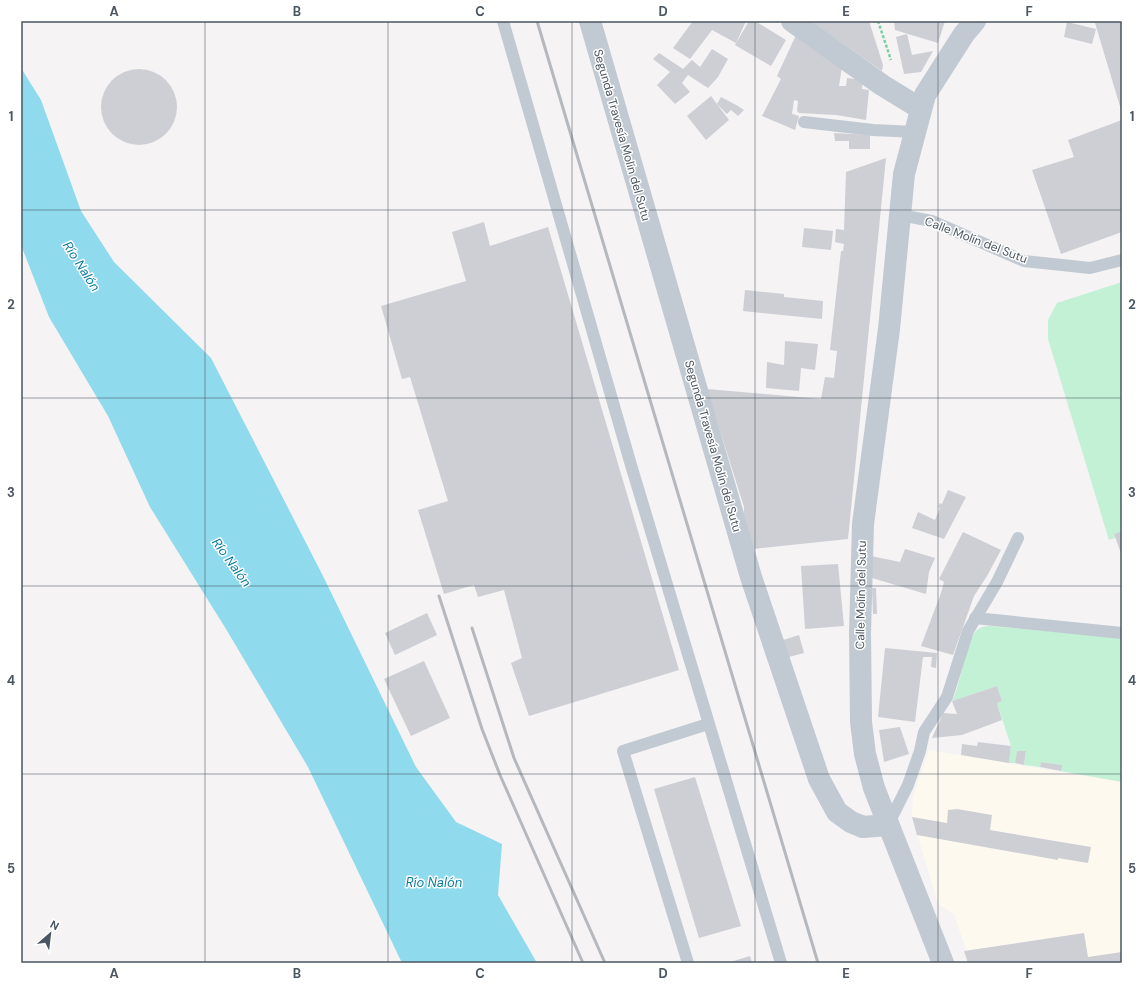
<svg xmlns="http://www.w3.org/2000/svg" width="1143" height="984" font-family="'DM Sans',sans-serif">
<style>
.commercial{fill:#fdf9ef}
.green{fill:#c3f1d5}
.water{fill:#90daee}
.building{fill:#cdcfd5}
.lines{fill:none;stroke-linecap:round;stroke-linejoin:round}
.path{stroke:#7ad0a6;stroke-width:2.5;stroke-dasharray:3 2;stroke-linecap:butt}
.lane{stroke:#c1cad2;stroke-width:12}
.street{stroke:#c1cad2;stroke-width:22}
.rail{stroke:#b5b8bd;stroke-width:3}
.grid{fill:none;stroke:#4a5661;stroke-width:1;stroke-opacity:0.55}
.labels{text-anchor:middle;stroke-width:3;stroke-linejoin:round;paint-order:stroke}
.street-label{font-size:12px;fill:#4a5661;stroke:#fff}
.water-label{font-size:13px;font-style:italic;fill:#0c7c9b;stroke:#fff}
.neatline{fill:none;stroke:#4a5661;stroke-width:1.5}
.grid-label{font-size:13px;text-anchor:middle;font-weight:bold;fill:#4a5661}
</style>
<rect width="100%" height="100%" fill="#f5f3f3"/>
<path class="commercial" d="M 929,750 L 1122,782 L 1122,963 L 968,963 L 964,951 L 966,950 L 954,914 L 938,904 L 912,817 L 913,796 Z"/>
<g class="green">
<path d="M 1122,282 L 1122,531 L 1114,534 L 1115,538 L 1109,540 L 1048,339 L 1048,320 L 1057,303 Z"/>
<path d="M 990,626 L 1122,638 L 1122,782 L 1061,771 L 1061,765 L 1041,762 L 1040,767 L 1024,765 L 1026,752 L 1018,751 L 1015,763 L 1009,763 L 1011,746 L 997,703 L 1002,701 L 997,686 L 952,701 C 961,684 966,641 976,631 C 980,627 985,626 990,626 Z"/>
</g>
<path class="water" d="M 21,68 L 41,100 L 81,211 L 114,262 L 211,358 L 323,576 L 416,767 L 456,822 L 502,844 L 498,895 L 537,963 L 402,963 L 308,767 L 226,629 L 150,507 L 108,416 L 49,317 L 21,245 Z"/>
<g class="building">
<path d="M 693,21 L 746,21 L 736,43 L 712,30 L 690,59 L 673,48 Z"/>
<path d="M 749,21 L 755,21 L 786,40 L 771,66 L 735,45 Z"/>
<path d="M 810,21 L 869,21 L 883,65 L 882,71 Z"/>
<path d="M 894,21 L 945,21 L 938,43 L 895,30 Z"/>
<path d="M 1085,21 L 1122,21 L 1122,113 L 1095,23 Z"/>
<path d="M 1067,22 L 1096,29 L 1092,44 L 1064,37 Z"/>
<path d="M 797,33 L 842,67 L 839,86 L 846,86 L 847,78 L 863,80 L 862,89 L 869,90 L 866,120 L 836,115 L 799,113 L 797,111 L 798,101 L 794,100 L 792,114 L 799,116 L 795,130 L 762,116 L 781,79 L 777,76 Z"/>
<path d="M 907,34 L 912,55 L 933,51 L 921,72 L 904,74 L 896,37 Z"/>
<path d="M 712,49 L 728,59 L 718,77 L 708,88 L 688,75 L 682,83 L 690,92 L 675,104 L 657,85 L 670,72 L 653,59 L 659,53 L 683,69 L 692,60 L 700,67 Z"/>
<circle cx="139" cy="107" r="38"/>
<path d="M 711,96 L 729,120 L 706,140 L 687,116 Z"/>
<path d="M 721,97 L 738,106 L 744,110 L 738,116 L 731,110 L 727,114 L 717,104 Z"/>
<path d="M 1122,120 L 1122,232 L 1061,254 L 1032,170 L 1074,157 L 1068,140 Z"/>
<path d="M 834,133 L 870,135 L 870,149 L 849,149 L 849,141 L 835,141 Z"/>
<path d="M 886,158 L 848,539 L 753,549 L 744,514 L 744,507 L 707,389 L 821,399 L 825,377 L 834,378 L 837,351 L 830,350 L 841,251 L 843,251 L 844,244 L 835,242 L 836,229 L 844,230 L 846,172 Z"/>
<path d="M 484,222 L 490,246 L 548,227 L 679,670 L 529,716 L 511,663 L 522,658 L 504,590 L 478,597 L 474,585 L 444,594 L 418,510 L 448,501 L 410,377 L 402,379 L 381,306 L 466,281 L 452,232 Z"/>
<path d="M 804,228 L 833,231 L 831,250 L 802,247 Z"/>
<path d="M 745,290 L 784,294 L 784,297 L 823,301 L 822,319 L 743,311 Z"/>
<path d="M 785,341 L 818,344 L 815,370 L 801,368 L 799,391 L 766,388 L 767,362 L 784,365 Z"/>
<path d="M 948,490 L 966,497 L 944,539 L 912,528 L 918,512 L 935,520 L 940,508 L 938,507 L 940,503 L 942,504 Z"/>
<path d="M 1122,531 L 1122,556 L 1114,534 Z"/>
<path d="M 963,532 L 1001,550 L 987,576 L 974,596 L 953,655 L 921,646 L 941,593 L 944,582 L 939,579 Z"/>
<path d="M 905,549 L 935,558 L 929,572 L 926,594 L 872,578 L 871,556 L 900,562 Z"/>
<path d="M 838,564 L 844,626 L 805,629 L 801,566 Z"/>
<path d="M 872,588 L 876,588 L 877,614 L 873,614 Z"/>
<path d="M 427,613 L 437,635 L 395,655 L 385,633 Z"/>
<path d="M 799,635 L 804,653 L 785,658 L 780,641 Z"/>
<path d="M 885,648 L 937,653 L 936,668 L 931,667 L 932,657 L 923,657 L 915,722 L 878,717 Z"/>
<path d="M 424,661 L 450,718 L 411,736 L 384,679 Z"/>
<path d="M 997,686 L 1002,701 L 997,703 L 1002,720 L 962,735 L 932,738 L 943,713 L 957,714 L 952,701 Z"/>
<path d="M 900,727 L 909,754 L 884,762 L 879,730 Z"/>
<path d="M 978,742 L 1011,746 L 1009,763 L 961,755 L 962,744 L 977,746 Z"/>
<path d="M 1017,751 L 1026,751 L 1024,765 L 1015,763 Z"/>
<path d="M 1041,762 L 1062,765 L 1061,771 L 1040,767 Z"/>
<path d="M 695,777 L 741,926 L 699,938 L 654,789 Z"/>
<path d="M 957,809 L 992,815 L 990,830 L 1091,847 L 1088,863 L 1058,858 L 1058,860 L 917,835 L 912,817 L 947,823 L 948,810 Z"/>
<path d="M 1084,933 L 1088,957 L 1122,952 L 1122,963 L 968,963 L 964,951 Z"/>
<path d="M 750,956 L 752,963 L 727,963 Z"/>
</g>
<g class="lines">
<path class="path" d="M 878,21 L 891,60"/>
<g class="lane">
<path d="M 503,21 L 631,465 L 781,963"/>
<path d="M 804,122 L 873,130 L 915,132"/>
<path d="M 900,215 L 932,221 L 1024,261 L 1090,268 L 1122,260"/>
<path d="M 975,618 L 1122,633"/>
<path d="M 888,825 L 908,785 L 920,751 L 924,732 L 947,697 L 968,631 L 997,582 L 1018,538"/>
<path d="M 688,963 L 623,751 L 708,724"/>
</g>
<g class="street">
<path d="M 590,21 L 751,577 L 819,779 L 837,812 L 851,822 L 863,827 L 888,825"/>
<path d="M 792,21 L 882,85 L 921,109"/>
<path d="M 943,963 L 874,788 L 865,754 L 861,722 L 860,633 L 863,524 L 889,329 L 904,174 L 925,95 L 964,34 L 975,21"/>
</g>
<g class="rail">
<path d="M 537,21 L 818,963"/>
<path d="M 439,596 L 482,729 L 500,775 L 583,963"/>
<path d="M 472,628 L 514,758 L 605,963"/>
</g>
</g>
<path class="grid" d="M 205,21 L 205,963M 388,21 L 388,963M 572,21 L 572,963M 755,21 L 755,963M 938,21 L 938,963M 21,210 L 1122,210M 21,398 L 1122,398M 21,586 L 1122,586M 21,774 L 1122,774"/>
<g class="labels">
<g class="street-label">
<text transform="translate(622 135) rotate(74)" y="4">Segunda Travesía Molín del Sutu</text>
<text transform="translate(976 240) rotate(21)" y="4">Calle Molín del Sutu</text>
<text transform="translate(713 446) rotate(74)" y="4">Segunda Travesía Molín del Sutu</text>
<text transform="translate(861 595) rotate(-89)" y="4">Calle Molín del Sutu</text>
</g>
<g class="water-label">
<text transform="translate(82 266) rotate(57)" y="5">Río Nalón</text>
<text transform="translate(232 562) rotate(54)" y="5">Río Nalón</text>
<text x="434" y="887">Río Nalón</text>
</g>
</g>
<rect width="1143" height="984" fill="none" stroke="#ffffff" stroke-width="44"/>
<g transform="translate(50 934) rotate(28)" stroke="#ffffff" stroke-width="3" paint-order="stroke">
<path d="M0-3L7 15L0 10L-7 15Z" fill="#4a5661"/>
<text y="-6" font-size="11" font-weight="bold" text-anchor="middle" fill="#4a5661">N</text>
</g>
<rect x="22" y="22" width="1099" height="940" class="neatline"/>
<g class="grid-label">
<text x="114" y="16">A</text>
<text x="297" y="16">B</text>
<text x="480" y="16">C</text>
<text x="663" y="16">D</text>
<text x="846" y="16">E</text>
<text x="1029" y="16">F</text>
<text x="11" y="121">1</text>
<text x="1132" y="121">1</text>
<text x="11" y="309">2</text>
<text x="1132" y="309">2</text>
<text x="11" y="497">3</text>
<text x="1132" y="497">3</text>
<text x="11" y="685">4</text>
<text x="1132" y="685">4</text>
<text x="11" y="873">5</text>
<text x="1132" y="873">5</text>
<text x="114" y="978">A</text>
<text x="297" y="978">B</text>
<text x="480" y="978">C</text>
<text x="663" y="978">D</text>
<text x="846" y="978">E</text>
<text x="1029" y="978">F</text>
</g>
</svg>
